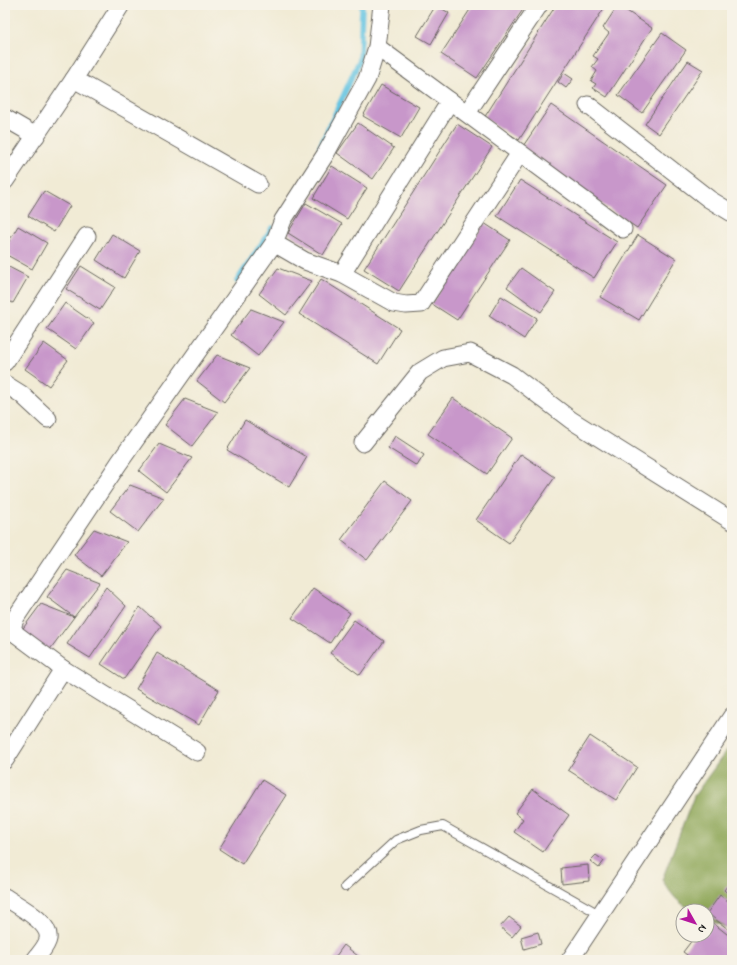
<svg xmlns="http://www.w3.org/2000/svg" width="737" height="965" font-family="'Indie Flower',sans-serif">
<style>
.forest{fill:#8da657;stroke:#54613a}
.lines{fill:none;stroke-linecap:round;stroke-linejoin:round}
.stream{stroke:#64c4e2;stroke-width:5.5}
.building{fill:#c897ca}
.service-casing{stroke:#67645d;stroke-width:10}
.minor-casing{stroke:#67645d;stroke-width:19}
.service{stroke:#fff;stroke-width:8}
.minor{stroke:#fff;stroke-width:17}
</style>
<rect width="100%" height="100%" fill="#f7f3e8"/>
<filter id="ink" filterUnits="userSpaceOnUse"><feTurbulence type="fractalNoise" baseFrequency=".025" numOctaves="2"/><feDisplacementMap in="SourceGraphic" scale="8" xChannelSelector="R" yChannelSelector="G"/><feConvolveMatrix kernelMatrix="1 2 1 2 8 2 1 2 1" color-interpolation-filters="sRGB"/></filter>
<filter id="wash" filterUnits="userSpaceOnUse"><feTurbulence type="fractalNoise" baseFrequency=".012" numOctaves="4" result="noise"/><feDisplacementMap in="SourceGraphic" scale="16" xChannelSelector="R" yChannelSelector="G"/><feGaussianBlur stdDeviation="0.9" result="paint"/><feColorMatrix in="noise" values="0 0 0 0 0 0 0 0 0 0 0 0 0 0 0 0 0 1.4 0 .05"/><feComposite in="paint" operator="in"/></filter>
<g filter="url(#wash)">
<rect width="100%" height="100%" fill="#f1ebd5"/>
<path class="forest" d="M 732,743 L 732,931 L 707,918 L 707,911 C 683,911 674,898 662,880 L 694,796 Z"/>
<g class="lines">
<g class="stream">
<path d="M 320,147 L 360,59 L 362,5"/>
<path d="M 237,281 L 272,228"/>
</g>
</g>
<g id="blocks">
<g class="building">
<path d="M 436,5 L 449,13 L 431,44 L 417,36 Z"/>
<path d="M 473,5 L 526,5 L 477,78 L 441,54 Z"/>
<path d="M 556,5 L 606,5 L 519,140 L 484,118 Z"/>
<path d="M 618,5 L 652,28 L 607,97 L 593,88 L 596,84 L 591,81 L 597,71 L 592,67 L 598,59 L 593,56 L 609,33 L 603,28 Z"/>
<path d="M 662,33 L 686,50 L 642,113 L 618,95 Z"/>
<path d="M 688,61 L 703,70 L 659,134 L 645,124 Z"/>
<path d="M 564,73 L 573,79 L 566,88 L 558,82 Z"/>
<path d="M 381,85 L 419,107 L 401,138 L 363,116 Z"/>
<path d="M 551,105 L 667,185 L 637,228 L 521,149 Z"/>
<path d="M 358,123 L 394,148 L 373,179 L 337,153 Z"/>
<path d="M 457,124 L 492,147 L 399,291 L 364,269 Z"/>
<path d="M 332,166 L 367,188 L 347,219 L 313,198 Z"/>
<path d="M 520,180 L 617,242 L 594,278 L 497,216 Z"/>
<path d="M 44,191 L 70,206 L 54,232 L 28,216 Z"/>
<path d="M 306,203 L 342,224 L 323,255 L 288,233 Z"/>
<path d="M 484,223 L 510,240 L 457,320 L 432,304 Z"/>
<path d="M 18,226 L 47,243 L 32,269 L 5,254 L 5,248 Z"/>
<path d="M 112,234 L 140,251 L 124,278 L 96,260 Z"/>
<path d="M 638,235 L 676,259 L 639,320 L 600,297 Z"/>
<path d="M 5,265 L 28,277 L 13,303 L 5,299 Z"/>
<path d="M 81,266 L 115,287 L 100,310 L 66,289 Z"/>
<path d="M 278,268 L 312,281 L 286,315 L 259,294 Z"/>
<path d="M 521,268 L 555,292 L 541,312 L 507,287 Z"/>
<path d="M 321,279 L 400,329 L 378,364 L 299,314 Z"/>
<path d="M 501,296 L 537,318 L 524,339 L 489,316 Z"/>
<path d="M 65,303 L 94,323 L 76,349 L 47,329 Z"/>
<path d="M 251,309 L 284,322 L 258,356 L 231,335 Z"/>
<path d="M 44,343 L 68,360 L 49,386 L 25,369 Z"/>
<path d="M 217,355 L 250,368 L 224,402 L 197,381 Z"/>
<path d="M 453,398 L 512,438 L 487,474 L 428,434 Z"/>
<path d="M 185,399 L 218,412 L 192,446 L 165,425 Z"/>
<path d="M 245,420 L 307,457 L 289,487 L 227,450 Z"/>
<path d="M 395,436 L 424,455 L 417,466 L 388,448 Z"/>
<path d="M 159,444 L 192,458 L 166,492 L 139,471 Z"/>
<path d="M 521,454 L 555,477 L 509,543 L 476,520 Z"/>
<path d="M 385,481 L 412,501 L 367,560 L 341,540 Z"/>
<path d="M 130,485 L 164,498 L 138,532 L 110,511 Z"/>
<path d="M 94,529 L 127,542 L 101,576 L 74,555 Z"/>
<path d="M 67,570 L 100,583 L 74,617 L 47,597 Z"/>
<path d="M 106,587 L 126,606 L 90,658 L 67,644 Z"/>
<path d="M 313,588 L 350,613 L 330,643 L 292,618 Z"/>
<path d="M 41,604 L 74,617 L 48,652 L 21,631 Z"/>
<path d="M 140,607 L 161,626 L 124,679 L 101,664 Z"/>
<path d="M 354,620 L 384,641 L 360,675 L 330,653 Z"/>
<path d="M 157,653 L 219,690 L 199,725 L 136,689 Z"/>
<path d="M 590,736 L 637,767 L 616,800 L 568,770 Z"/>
<path d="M 262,780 L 286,795 L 242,864 L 219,849 Z"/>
<path d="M 533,789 L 569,815 L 543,852 L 514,832 L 523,819 L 515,813 Z"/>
<path d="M 596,855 L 604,861 L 599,868 L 590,861 Z"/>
<path d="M 588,865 L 589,881 L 562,884 L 561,868 Z"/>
<path d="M 732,880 L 732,897 L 724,890 Z"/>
<path d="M 720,895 L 732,904 L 732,924 L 728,929 L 707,913 Z"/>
<path d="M 509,917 L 521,926 L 512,937 L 500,927 Z"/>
<path d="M 708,919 L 732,938 L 732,960 L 694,960 L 683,952 L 696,935 L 707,935 Z"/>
<path d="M 538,932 L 541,944 L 524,949 L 521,937 Z"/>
<path d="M 344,945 L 363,960 L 333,960 Z"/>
</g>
</g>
</g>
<g filter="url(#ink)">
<use href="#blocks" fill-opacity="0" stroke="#67645d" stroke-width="1"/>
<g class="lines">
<g class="service-casing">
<path id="service" d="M 345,887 L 396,840 L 421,830 L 443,826 L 599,914"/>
</g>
<g class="minor-casing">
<g id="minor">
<path d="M 382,5 L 377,47 L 367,79 L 325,155 L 283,220 L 274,243 L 305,261 L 342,274 L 394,303 L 406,305 L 421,304 L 520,153"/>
<path d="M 377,47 L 623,229"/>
<path d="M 74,79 L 258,184"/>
<path d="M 588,105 L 709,199 L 732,213"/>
<path d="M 467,113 L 539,5"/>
<path d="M 5,118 L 36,136"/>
<path d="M 5,181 L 74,79 L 121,5"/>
<path d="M 342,274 L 450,101"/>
<path d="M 5,362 L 87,236"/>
<path d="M 5,384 L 21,394 L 48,419"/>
<path d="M 363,443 L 420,372 L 443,358 L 470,353 L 512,375 L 571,420 L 732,521"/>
<path d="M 63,669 L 197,752"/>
<path d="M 5,760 L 63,669 L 16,634 L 12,627 L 16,617 L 119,463 L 274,243"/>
<path d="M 5,897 C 18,906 51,922 48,939 C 47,946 39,954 35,960"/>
<path d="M 570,960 L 732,716"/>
</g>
</g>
<use href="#service" class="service"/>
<use href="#minor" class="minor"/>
</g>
</g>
<rect width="737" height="965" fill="none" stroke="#f7f3e8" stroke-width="20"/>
<g transform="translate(695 923) rotate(129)"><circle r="19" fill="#f7f3e8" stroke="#9f9d96"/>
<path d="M0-3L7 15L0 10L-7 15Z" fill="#b5179e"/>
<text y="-6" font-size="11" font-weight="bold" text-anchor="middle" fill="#1c1c1c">N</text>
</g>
</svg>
